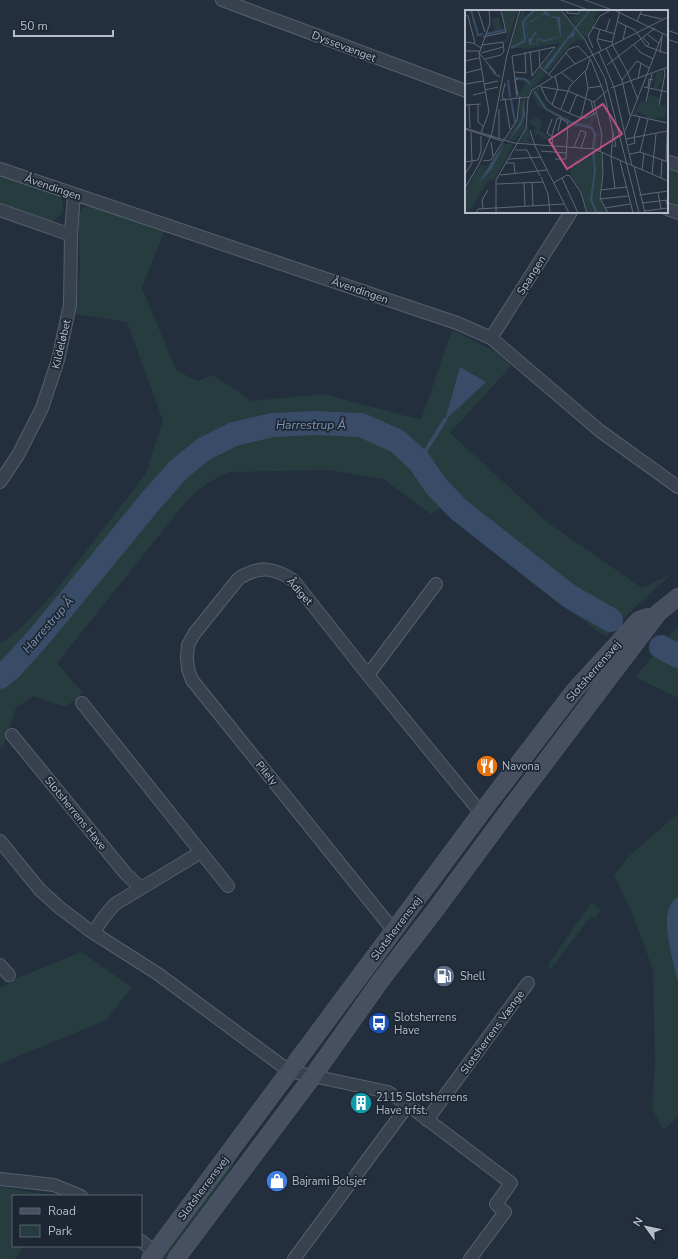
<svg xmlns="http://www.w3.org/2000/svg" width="678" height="1259" font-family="'Nunito Sans',sans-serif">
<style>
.green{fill:#263c3f}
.water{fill:#394c67}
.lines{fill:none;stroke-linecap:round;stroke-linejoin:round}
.stream{stroke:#394c67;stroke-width:4}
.river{stroke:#394c67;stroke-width:24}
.street-casing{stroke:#565f6c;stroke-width:14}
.secondary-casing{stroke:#565f6c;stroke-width:18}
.street{stroke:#38414e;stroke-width:12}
.secondary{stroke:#465061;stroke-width:17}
.tram{stroke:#5a6575;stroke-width:1}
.labels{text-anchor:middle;stroke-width:3.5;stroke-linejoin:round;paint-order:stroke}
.street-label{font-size:11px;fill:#b4bcc9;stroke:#1d2633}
.poi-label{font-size:11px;fill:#b4bcc9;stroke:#1d2633;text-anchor:start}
.water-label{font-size:12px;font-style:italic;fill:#7c92b1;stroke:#1d2633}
.inset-river{fill:none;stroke:#394c67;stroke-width:2}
.inset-road{fill:none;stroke:#5e6776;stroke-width:1}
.view{fill:#bd5182;fill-opacity:0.15;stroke:#bd5182;stroke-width:2}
.inset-edge{fill:none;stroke:#b4bcc9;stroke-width:2}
</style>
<rect width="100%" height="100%" fill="#242f3e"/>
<g class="green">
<path d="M 667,167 L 678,171 L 678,206 L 667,201 Z"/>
<path d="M 0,175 L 61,196 L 64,211 L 51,223 L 0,206 Z"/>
<path d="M 93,206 L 164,232 L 142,288 L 176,370 L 197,381 L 213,375 L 252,401 L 323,394 L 421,420 L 452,330 L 496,352 L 511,366 L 450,433 L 547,522 L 642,588 L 672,574 L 633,609 L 606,637 L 565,607 L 510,565 L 442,507 L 431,514 L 383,479 L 329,470 L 229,472 L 209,482 L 188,499 L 57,663 L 83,693 L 66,707 L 33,696 L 16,708 L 3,748 L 0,747 L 0,644 L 19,630 L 54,593 L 146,473 L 163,421 L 127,322 L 75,314 L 80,269 L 78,215 L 83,208 Z"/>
<path d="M 678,626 L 678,698 L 635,677 Z"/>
<path d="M 678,814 L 678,897 L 670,905 L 669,938 L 678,982 L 678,1117 L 663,1130 L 652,1108 L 655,1065 L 653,970 L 633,915 L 614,875 L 630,855 Z"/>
<path d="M 591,903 L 601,910 L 595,918 L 591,916 L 551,969 L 547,966 Z"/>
<path d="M 81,952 L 132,987 L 106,1020 L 0,1064 L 0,989 L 15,979 Z"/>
<path d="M 242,1149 L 227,1175 L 164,1259 L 155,1259 Z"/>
<path d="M 0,1187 L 55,1196 L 13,1196 L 13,1246 L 24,1246 L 15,1259 L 0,1259 Z"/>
</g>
<g class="water">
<path d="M 460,367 L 486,382 L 445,420 Z"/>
<path d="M 678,897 L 678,982 C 674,964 661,922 670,906 C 671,902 675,899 678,897 Z"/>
</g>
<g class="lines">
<path class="stream" d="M 419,461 L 445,420"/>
<g class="river">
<path d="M 661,647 L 678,656"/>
<path d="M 0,677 L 11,668 L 39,637 L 150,502 L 178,470 L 204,449 L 234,434 L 273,425 L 314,423 L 361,425 L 397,441 L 419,461 L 436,486 L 458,509 L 569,596 L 611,620"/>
</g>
<g class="street-casing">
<g id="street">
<path d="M 222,0 L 466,91"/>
<path d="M 667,161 L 678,165"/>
<path d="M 0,169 L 457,323 L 491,338 L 600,431 L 678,487"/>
<path d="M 667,209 L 678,213"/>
<path d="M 0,210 L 71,235"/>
<path d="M 491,338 L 571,212"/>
<path d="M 0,482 L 18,455 L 42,408 L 58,360 L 70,305 L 71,235 L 74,194"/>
<path d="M 368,675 L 436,584"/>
<path d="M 82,703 L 228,886"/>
<path d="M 12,735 L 126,874 L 141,888"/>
<path d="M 0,841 L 40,890 L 60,908 L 89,930 L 158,974 L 289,1071 L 388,1092 L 408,1105 L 511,1183 L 496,1204 L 505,1212 L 470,1259"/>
<path d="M 394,931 L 192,680 L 188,669 L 187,658 L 188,645 L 194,634 L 239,578 C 259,566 273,567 293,580 L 368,675 L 481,813"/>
<path d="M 94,932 L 103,918 L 115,904 L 201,852"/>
<path d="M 0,965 L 9,975"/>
<path d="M 427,1120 L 528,983"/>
<path d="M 0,1179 L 54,1185 L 81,1196"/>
<path d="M 141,1241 L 155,1252"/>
<path d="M 294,1259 L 408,1105"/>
</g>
</g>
<g class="secondary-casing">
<g id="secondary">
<path d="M 150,1259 L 481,813 L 575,690 L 639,620 L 648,617"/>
<path d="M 176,1259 L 313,1076 L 381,980 L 433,913 L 506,814 L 624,658 L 658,613 L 678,597"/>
</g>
</g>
<use href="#street" class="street"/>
<use href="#secondary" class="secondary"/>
<g class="tram">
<path d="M 561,0 L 591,11"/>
<path d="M 585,0 L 615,11"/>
<path d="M 667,30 L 678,34"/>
<path d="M 667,39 L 678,43"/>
</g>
</g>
<defs>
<g id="restaurant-disc" transform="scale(1.15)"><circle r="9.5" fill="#e8710a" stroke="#1d2633"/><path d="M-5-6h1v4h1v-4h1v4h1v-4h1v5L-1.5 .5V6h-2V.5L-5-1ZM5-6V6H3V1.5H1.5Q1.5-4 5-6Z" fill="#fff"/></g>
<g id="fuel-disc" transform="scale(1.15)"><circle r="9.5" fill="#5c6f8a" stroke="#1d2633"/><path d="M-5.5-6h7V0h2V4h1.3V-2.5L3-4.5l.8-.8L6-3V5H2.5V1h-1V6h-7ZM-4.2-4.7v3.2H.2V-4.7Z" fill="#fff"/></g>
<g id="bus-disc" transform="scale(1.15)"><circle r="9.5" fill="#1a4fb4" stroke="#1d2633"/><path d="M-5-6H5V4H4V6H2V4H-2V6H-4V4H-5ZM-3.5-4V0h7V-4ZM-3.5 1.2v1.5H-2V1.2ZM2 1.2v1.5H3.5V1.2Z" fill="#fff"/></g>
<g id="building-disc" transform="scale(1.15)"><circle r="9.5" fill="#0f9aa8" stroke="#1d2633"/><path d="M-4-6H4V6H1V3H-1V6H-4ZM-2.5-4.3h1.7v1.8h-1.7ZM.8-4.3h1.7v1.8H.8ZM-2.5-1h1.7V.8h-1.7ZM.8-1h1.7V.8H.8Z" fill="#fff"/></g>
<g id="shop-disc" transform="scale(1.15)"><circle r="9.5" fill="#3f7fe0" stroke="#1d2633"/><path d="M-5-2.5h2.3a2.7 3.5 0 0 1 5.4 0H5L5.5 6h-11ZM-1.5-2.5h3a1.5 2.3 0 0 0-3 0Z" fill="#fff"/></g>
</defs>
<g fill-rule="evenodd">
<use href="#restaurant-disc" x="487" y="766"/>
<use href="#fuel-disc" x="444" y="976"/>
<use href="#bus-disc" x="379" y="1023"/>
<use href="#building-disc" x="361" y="1103"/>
<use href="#shop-disc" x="277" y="1181"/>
</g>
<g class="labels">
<g class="street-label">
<text transform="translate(344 46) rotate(21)" y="4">Dyssevænget</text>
<text transform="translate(53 187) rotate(19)" y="4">Åvendingen</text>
<text transform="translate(531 275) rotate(-58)" y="4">Spangen</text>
<text transform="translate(360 290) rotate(19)" y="4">Åvendingen</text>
<text transform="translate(61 344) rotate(-77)" y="4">Kildeløbet</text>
<text transform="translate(300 591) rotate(48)" y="4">Ådiget</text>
<text transform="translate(593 671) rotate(-49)" y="4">Slotsherrensvej</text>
<text transform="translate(267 773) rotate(51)" y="4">Pilely</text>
<text transform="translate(76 813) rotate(51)" y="4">Slotsherrens Have</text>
<text transform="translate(396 928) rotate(-53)" y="4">Slotsherrensvej</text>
<text transform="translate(492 1032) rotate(-54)" y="4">Slotsherrens Vænge</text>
<text transform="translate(203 1188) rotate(-53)" y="4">Slotsherrensvej</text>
</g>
<g class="poi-label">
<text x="502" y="770">Navona</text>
<text x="460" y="980">Shell</text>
<text x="394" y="1021">Slotsherrens<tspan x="394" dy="13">Have</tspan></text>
<text x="376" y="1101">2115 Slotsherrens<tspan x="376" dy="13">Have trfst.</tspan></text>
<text x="292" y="1185">Bajrami Bolsjer</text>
</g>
<g class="water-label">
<text x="311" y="429">Harrestrup Å</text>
<text transform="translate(48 625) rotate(-49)" y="4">Harrestrup Å</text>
</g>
</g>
<g transform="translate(465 10)">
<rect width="203" height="203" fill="#242f3e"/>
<path d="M 40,0 L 53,0 L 42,32 L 38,34 L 42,26 L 38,4 ZM 57,0 L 59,0 L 59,6 L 68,0 L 95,0 L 111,18 L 121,33 L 126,42 L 127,44 L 119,31 L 114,30 L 106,34 L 62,86 L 53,86 L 61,72 L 49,69 L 49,66 L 66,70 L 95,33 L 61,39 L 45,37 ZM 116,0 L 136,0 L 129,7 L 131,9 L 123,25 L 119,27 L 104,6 L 112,6 ZM 34,7 L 37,20 L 30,22 L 27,9 ZM 198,60 L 197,72 L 195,72 L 193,79 L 189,78 L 191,63 ZM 75,76 L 73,83 L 82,98 L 102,108 L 106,105 L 103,109 L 106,111 L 124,113 L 126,106 L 131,104 L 132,108 L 127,112 L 127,116 L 131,124 L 136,123 L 136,127 L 132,126 L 132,139 L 127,138 L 128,124 L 124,117 L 109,117 L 73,96 L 67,83 ZM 184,85 L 195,88 L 193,95 L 201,96 L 200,107 L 186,109 L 172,101 L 173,106 L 168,104 L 176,91 L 182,93 ZM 61,87 L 59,119 L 49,131 L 41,129 L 54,108 L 56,88 ZM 71,107 L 78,112 L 74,120 L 88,130 L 72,128 L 79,128 L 73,124 L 70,127 L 69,120 L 73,119 L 64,113 L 64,109 L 66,111 ZM 63,113 L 63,122 L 67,129 L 64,128 L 63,131 L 67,133 L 55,132 ZM 38,133 L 48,135 L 29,170 L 23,171 L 3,203 L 0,203 L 0,182 L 15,155 L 23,156 ZM 126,141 L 136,144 L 138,158 L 134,187 L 142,203 L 123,203 L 117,184 L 105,163 L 107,156 L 111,157 L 108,153 L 117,145 L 127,148 Z" fill="#263c3f"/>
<path d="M 80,0 L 86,6 L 95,7 L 96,26 L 79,32 L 74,29 L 72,34 L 64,35 L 61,13 L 76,6 ZM 79,4 L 92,9 L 95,26 L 80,30 L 72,28 L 72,33 L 66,34 L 69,25 L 73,24 L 70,22 L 65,29 L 62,27 L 62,12 L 67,12 ZM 124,0 L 126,0 L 110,20 L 109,27 L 104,28 L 82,59 L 78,59 ZM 58,88 L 60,105 L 56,115 L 44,130 L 57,109 ZM 40,134 L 26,160 L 13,174 L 28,150 Z" fill="#394c67" fill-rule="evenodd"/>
<path class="inset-river" d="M 6,0 L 13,25 L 18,24M 21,24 L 40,20M 46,38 L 60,31 L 58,12 L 69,0M 24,56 L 30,64 L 35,67M 50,68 L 60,69 L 65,74M 43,70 L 45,87M 69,81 L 81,99 L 107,113 L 127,118 L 130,124 L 128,138M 46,89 L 50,112M 128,141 L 130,160 L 126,190 L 132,203"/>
<path class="inset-road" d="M 13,0 L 20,22M 96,0 L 120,30 L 140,68 L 174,203M 102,0 L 102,3 L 113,4 L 115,0M 149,0 L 203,26M 175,4 L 197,9M 0,5 L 3,6 L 10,33M 172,11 L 177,0M 153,12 L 170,20 L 181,36 L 203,44M 127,17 L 150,24M 135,19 L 132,30 L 136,40M 141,21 L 145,9M 183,25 L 194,33M 18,27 L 41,22 L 36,0M 178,28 L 184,34 L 182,37M 133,29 L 147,32M 158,29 L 161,16M 0,32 L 8,33 L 16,38M 147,34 L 163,63 L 173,90M 147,34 L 155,0M 17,35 L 38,32 L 39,41 L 36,45 L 20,49M 169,35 L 175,42 L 188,49M 128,38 L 123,26 L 135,6 L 146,0M 141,38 L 157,70 L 165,106M 74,40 L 75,57 L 87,67M 0,41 L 15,41M 65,41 L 67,66M 134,42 L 149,77 L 167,156M 14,43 L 31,63M 16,43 L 38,37M 101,43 L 110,54M 195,43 L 197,26M 0,51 L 14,48M 142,55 L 190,18M 121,61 L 125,49M 49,62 L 61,63 L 60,42M 96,62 L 108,72M 0,63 L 16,59M 84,64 L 104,39 L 113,36 L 126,50 L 139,83 L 148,123 L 146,148 L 150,178M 67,66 L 90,37M 53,69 L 50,70 L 53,85M 173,69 L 176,53M 157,70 L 172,51 L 184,58M 40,73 L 37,87 L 40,89 L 45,119M 1,74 L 18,71M 19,74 L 33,71M 75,75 L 82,90 L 90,97 L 113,107 L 121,108 L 131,103M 77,77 L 103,81 L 129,92M 179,77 L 203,82M 183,77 L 184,69 L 188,70M 123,78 L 137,76M 146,78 L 203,57M 20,80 L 33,77M 8,85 L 21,82M 52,87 L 47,46 L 90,37M 35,90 L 64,87M 126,91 L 129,104M 181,92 L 187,64M 13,94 L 13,112 L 19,117M 0,95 L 16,94M 4,95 L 5,118M 87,95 L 93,78 L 90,66M 194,95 L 200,64 L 199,59M 34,99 L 34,129M 96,99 L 105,76 L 120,61M 104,104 L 112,84M 167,105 L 202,113M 116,108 L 123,78 L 120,61M 0,118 L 49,133 L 129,139 L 203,171M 0,119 L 37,131M 65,120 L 70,136 L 104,203M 93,121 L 96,109M 160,121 L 198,23M 16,123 L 24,102 L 14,44 L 25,13 L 24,0M 87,127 L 82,123 L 87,109M 161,129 L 202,121M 26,132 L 28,146M 163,135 L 170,133 L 169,127 L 175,107M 88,136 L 87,125 L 92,109 L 95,108 L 103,113 L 101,149 L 90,149M 148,136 L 151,136 L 148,123M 109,137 L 116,120 L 121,123 L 116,138M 50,140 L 62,140 L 75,166M 76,141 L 102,143M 135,142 L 137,125 L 129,92 L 143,80M 175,142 L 183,109M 137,143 L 138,164 L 135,188 L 143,203M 165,144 L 175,142 L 203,152M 44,149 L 76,147M 18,151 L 26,150 L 52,110 L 55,86M 155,151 L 168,203M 201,151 L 203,102M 0,152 L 13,150 L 16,141 L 16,126M 41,153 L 49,153 L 50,164M 169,156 L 180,203M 177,160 L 179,143M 0,164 L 7,153 L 6,122M 187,164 L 191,124M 35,165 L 82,160M 76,167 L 83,184 L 85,203M 97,168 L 113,203M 196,168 L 197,149M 67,172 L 68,196M 59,173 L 60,196M 88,173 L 102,165 L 105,166 L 116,183 L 122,203M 32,174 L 78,172M 0,178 L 14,154 L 27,123 L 42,45 L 55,0M 136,180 L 161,177M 193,183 L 196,199M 174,185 L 203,181M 135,189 L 163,186M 177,193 L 203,190M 140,198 L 165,194M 18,199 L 17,190 L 23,180M 179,201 L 203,198 L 201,190M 11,203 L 13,199 L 99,194M 31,203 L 31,170 L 61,118 L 63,89 L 67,80 L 110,54 L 203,7"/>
<path class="view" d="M 138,94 L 157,124 L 102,159 L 84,130 Z"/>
<rect width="203" height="203" class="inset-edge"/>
</g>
<rect x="12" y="1195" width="130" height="52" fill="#1d2633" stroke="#59626f"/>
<rect x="20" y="1208" width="20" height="6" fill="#465061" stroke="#59626f"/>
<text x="48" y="1215" font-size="12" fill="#b4bcc9">Road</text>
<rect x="20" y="1225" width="20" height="12" fill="#263c3f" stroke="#59626f"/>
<text x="48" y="1235" font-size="12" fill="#b4bcc9">Park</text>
<g transform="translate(646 1227) rotate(303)" stroke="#1d2633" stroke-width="3" paint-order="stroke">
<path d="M0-3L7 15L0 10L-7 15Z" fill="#b4bcc9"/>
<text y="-6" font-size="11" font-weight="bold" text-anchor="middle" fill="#b4bcc9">N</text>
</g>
<path d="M14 30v6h99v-6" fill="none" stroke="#b4bcc9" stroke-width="2"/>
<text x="20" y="30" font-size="12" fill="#b4bcc9" stroke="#1d2633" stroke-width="3" paint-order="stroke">50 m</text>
</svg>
